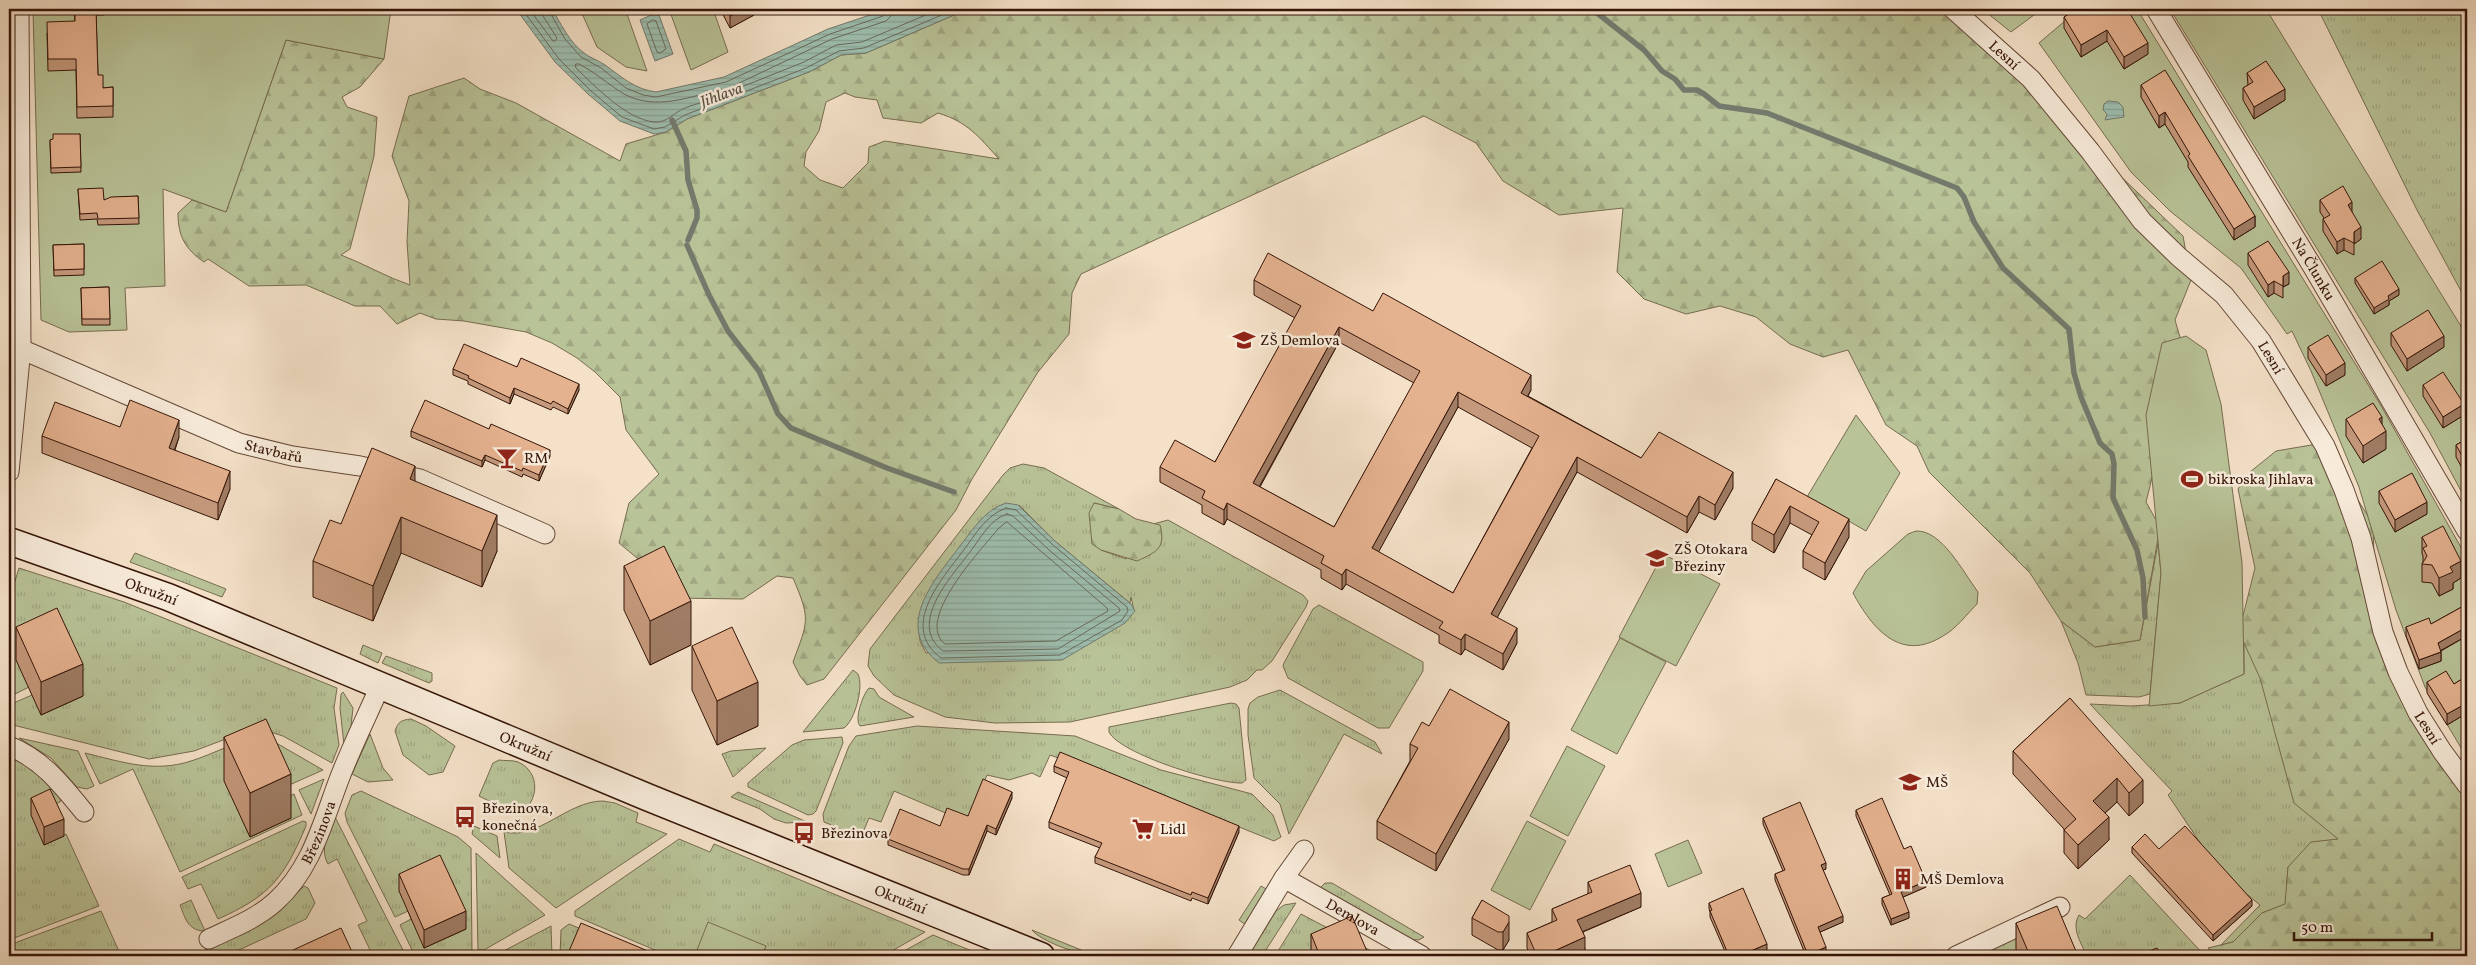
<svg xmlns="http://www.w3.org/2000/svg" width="2476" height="965" font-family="Vollkorn,serif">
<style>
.grass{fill:url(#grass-tufts);stroke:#776c50;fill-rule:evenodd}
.forest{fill:url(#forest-firs);stroke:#776c50;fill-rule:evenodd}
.green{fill:#b9c398;stroke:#776c50}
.water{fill:url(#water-rules);stroke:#737a6c}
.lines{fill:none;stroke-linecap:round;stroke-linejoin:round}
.shore{stroke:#696a5c;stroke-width:1}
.stream{stroke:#737a6c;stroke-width:5.5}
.street-casing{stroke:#654838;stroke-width:21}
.secondary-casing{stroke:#351508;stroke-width:29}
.street{stroke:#f8ecdb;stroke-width:19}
.secondary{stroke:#f8ecdb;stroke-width:26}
.wall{fill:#c5997c;stroke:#351508;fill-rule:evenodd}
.shaded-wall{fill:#a07d65;stroke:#351508}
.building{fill:#e5b290;stroke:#351508;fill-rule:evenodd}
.labels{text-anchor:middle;stroke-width:5;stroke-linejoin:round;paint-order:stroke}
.street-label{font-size:15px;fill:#351508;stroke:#f8ecdb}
.poi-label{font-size:15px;fill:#351508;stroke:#f8ecdb;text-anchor:start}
.water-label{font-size:16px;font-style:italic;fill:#595042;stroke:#f8ecdb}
</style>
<defs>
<pattern id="grass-tufts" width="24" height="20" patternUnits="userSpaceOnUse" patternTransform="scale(1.25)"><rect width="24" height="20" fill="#b9c398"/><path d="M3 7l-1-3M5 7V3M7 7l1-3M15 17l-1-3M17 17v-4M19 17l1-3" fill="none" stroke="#a0a782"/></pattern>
<pattern id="forest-firs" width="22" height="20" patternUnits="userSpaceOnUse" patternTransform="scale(1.25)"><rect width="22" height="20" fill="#b9c398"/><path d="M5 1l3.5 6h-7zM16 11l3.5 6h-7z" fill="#a0a782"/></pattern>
<pattern id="water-rules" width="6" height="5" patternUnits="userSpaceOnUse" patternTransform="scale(1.25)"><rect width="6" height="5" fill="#9dbeaf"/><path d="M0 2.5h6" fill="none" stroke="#88a295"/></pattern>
</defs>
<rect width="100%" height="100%" fill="#f4e1c8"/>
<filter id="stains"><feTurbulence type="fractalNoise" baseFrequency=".004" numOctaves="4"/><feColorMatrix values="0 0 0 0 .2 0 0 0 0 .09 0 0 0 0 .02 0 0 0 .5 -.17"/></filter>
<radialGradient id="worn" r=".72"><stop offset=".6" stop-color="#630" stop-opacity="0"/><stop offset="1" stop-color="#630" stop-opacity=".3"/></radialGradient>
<g class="grass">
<path d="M 2318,9 L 2467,9 L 2467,302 L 2417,210 Z"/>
<path d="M 1023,464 L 1044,468 L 1119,509 L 1094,503 L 1101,550 L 1126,559 L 1153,524 L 1168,520 L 1303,595 L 1308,601 L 1306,607 L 1272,661 L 1262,670 L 1257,670 L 1247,680 L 1230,687 L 1070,722 L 995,723 L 945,717 L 894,695 L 874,676 L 868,666 L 870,649 L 1003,475 L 1010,468 ZM 1019,505 L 1056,542 L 1130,603 L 1131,597 L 1134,611 L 926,653 L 920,641 L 919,631 Z"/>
<path d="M 2158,543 L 2161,573 L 2150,694 L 2139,697 L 2086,695 L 2078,663 L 2061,621 L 2095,647 L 2140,640 Z"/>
<path d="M 135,553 L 226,589 L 222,597 L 130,562 Z"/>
<path d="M 19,568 L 124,602 L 337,688 L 334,708 L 339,745 L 332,763 L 283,736 L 261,729 L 247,731 L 194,751 L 149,759 L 9,724 L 9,705 L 32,695 L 29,687 L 9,697 L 9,601 Z"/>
<path d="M 1319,605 L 1423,662 L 1423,671 L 1389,728 L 1378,728 L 1288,678 L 1283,666 L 1284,663 L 1313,609 Z"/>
<path d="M 2244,641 L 2338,839 L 2288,867 L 2286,904 L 2262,913 L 2233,942 L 2221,945 L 2260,905 L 2232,882 L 2209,856 L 2168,795 L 2172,791 L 2090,704 L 2131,706 L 2180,703 L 2244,674 Z"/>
<path d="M 363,645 L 382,653 L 378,663 L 360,654 Z"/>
<path d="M 386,656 L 432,673 L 432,681 L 429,683 L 382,663 Z"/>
<path d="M 853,670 L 858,674 C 864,687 855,720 844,728 L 803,732 Z"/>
<path d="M 869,688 L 874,689 L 879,697 L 914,717 L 860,726 C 854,719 863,694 869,688 Z"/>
<path d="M 1280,690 L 1375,742 L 1382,754 L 1344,734 L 1289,834 L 1280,804 L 1254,778 L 1248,735 L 1248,709 L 1250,703 L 1258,697 Z"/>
<path d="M 343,692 L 353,708 L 351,726 L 344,745 L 340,708 L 341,694 Z"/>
<path d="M 1231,703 L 1236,704 L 1239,708 L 1246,780 L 1242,783 C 1217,784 1120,754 1109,732 L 1109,727 Z"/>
<path d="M 411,719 L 426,726 L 455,746 L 443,772 L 429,775 L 403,755 L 395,731 C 398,722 401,720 411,719 Z"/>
<path d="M 917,726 L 1075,736 L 1161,770 L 1252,794 L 1273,815 L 1281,837 L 1274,841 L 1167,798 L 1050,755 L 1040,777 L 1032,773 L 1009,780 L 987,775 L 960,841 L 962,820 L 894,791 L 881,822 L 869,818 L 861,837 L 824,822 L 823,814 L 849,746 L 856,736 Z"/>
<path d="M 370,734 L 383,768 L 393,780 L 368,782 L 352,774 Z"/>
<path d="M 842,737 L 843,743 L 816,811 L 813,814 L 808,815 L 748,787 L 748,783 L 792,745 L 804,740 Z"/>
<path d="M 19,738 L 78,751 L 94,786 L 87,789 L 77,787 L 51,758 Z"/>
<path d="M 261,738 L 278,744 L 323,770 L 278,790 L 225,781 L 250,837 L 282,799 L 294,794 L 302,815 L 180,872 L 133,769 L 100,784 L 85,753 C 122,762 154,773 191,761 C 214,754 237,740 261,738 Z"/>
<path d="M 766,748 L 733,777 L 722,754 L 731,751 Z"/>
<path d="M 9,753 L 34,766 L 61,797 L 60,802 L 31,815 L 63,836 L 66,834 L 99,906 L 9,940 Z"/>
<path d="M 499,760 C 505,761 513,760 518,762 C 541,772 539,802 520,813 L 511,812 L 479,796 L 493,763 Z"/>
<path d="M 324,779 L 311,814 L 299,790 Z"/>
<path d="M 361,791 L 458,837 L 471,848 L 472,953 L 462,956 L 415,956 L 400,925 L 411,919 L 408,911 L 395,917 L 347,822 L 345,813 L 352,795 Z"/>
<path d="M 738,792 L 807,822 L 786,823 L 774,819 L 760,809 L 731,797 Z"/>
<path d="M 603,801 L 615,803 L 638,813 L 636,822 L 667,834 L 556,908 L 509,868 L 504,832 C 539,840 567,801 603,801 Z"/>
<path d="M 335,817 L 406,956 L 373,956 L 358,925 L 367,921 L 337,859 L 328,864 C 319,848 329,832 335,817 Z"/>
<path d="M 303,821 L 306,822 L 306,826 C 284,878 270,896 218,919 L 201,884 L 188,889 L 182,877 Z"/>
<path d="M 474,826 L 497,836 L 500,858 L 472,834 Z"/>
<path d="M 679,839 L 710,852 L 714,844 L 925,932 L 883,956 L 762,956 L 766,946 L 697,950 L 712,956 L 669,956 L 575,916 L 575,911 Z"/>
<path d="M 476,853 L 545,915 L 484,950 L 478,950 Z"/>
<path d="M 2130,875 L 2205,956 L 2087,956 C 2081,943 2071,928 2079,915 L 2085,919 Z"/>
<path d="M 1325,883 L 1332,883 L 1424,937 L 1419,940 L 1406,939 L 1319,889 Z"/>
<path d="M 304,886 L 308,888 L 315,903 L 306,919 L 226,956 L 192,956 L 258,926 L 279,911 Z"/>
<path d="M 1261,886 L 1268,890 L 1246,925 L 1239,920 Z"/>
<path d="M 191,900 L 205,931 C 188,931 185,918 180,905 Z"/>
<path d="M 1296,903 L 1262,956 L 1248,956 L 1276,911 L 1284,905 Z"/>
<path d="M 101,911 L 121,956 L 9,956 L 9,945 Z"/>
<path d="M 1301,914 L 1381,956 L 1275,956 Z"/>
<path d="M 569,924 L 647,956 L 560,956 L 561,930 Z"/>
<path d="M 2048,924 L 2016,956 L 1987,956 L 1985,950 Z"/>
<path d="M 551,926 L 552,956 L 495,956 L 500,953 Z"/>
<path d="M 1032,930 L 1096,956 C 1082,956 1040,941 1032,930 Z"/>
<path d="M 933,935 L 984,956 L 895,956 Z"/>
</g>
<g class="forest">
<path d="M 968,9 L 1946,9 L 2183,236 L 2191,280 L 2175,320 L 2184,351 L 2146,502 L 2160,527 L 2140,640 L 2095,647 L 2061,621 L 2030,573 L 1929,472 L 1917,446 L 1886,425 L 1848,350 L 1823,357 L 1790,344 L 1756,317 L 1720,306 L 1686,314 L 1644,299 L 1617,272 L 1623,208 L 1559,215 L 1503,181 L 1476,143 L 1424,116 L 1081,274 L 1072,293 L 1069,334 L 1038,372 L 972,479 L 956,510 L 824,679 L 807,685 L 800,676 L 793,662 C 808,621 811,620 793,578 L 777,576 L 743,599 L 674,598 L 655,573 L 619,543 L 629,503 L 659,474 L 626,430 L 620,397 L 595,372 L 577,358 L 552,343 L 526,332 L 464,321 L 436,319 L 420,313 L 397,324 L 380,306 L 355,306 L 306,285 L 249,286 L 208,259 L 204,262 C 185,249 178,236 178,213 L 192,200 L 226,212 L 286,40 L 384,59 L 360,87 L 342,97 L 347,107 L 377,117 L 374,156 L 350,249 L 341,255 C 365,264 386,277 410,285 L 407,242 L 409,201 L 392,156 L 409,96 L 464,78 L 480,89 L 516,103 L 620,161 L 626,144 L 666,132 L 687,119 L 809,72 L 841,55 L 866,53 ZM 845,93 L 855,97 L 877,100 L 883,118 L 921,123 L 938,113 C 968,122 979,137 999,159 L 885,141 L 869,147 L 868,163 L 843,188 L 820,180 L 804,166 L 806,152 L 819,131 L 826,102 Z"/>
<path d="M 2317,444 L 2326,449 L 2373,524 L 2375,590 L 2385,653 L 2455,756 L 2467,770 L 2467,956 L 2218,956 L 2208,948 L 2233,942 L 2262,913 L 2285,904 L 2288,867 L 2311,842 L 2338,839 L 2294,803 L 2260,678 L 2239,632 L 2255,568 L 2238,489 L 2250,472 L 2276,451 Z"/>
<path d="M 1094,503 L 1119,509 L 1136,519 L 1160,525 C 1166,548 1157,552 1137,561 L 1101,550 L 1092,544 L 1089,513 Z"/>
</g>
<g class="green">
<path d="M 33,9 L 391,9 L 384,59 L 286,40 L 226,212 L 163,189 L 165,286 L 125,288 L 127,330 L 69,332 L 41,320 Z"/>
<path d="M 580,9 L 640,9 L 627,14 L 647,71 L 626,67 L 597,47 Z"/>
<path d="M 669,9 L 713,9 L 728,52 L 691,70 Z"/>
<path d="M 1982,9 L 2042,9 L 2011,32 Z"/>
<path d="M 2079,9 L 2137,9 L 2380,404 L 2467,558 L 2467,758 L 2425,687 L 2396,610 L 2359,487 L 2311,371 L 2292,331 L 2287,334 L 2241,268 L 2170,211 L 2131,172 L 2039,43 Z"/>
<path d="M 2170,9 L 2266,9 L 2467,336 L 2467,502 L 2430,433 Z"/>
<path d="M 2186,336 L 2206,350 L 2221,404 L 2242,563 L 2244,674 L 2180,703 L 2149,706 L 2161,573 L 2146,415 L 2162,343 Z"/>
<path d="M 1856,415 L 1900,473 L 1866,531 L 1807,497 Z"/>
<path d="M 1916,531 C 1942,530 1963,572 1978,592 L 1977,604 C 1967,614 1956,629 1943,636 C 1900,663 1872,628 1853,593 L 1866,571 L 1908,534 Z"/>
<path d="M 1663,554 L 1720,584 L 1676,666 L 1619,637 Z"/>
<path d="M 1620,638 L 1666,662 L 1617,754 L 1571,730 Z"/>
<path d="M 1567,746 L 1605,766 L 1568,836 L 1530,816 Z"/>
<path d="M 1527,821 L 1566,841 L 1530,910 L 1491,890 Z"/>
<path d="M 1688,840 L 1702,873 L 1668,887 L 1655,854 Z"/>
<path d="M 708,922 L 766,946 L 762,956 L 712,956 L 697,950 Z"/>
</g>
<g class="water">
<path d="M 516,9 L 552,9 C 561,24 570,43 584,53 C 590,58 598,60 605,65 C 622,77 634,89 656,92 L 724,77 L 828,29 L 888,9 L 968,9 L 866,53 L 841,55 L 809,72 L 687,119 L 666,132 L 654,134 L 620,121 L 588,94 L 555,62 Z"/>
<path d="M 658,12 L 673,54 L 655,61 L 640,20 Z"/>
<path d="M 2108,101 L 2118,102 L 2123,107 L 2124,117 L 2105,120 L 2107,114 L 2103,110 L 2104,104 Z"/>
<path d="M 1006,503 L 1018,505 L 1056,542 L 1131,604 L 1135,611 L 1125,623 L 1062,660 L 939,663 C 893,627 933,582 959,547 C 973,530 984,510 1006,503 Z"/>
</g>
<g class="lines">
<g class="shore">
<path d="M 522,9 L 559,59 L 591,91 L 622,117 L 654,129 L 665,127 L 685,115 L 806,68 L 839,51 L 864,48 L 956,9"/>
<path d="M 529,9 L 553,41 L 555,41 L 557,38 L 543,16 L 542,9"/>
<path d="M 548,9 L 565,39 L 581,57 L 601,68 L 626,88 L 643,95 L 656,97 L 726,82 L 830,34 L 883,16 L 886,9"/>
<path d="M 893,9 L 891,16 L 886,21 L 832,39 L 737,84 L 736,87 L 739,88 L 804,62 L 836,45 L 862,42 L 940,9"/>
<path d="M 653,20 L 656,21 L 666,49 L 660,53 L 657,52 L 647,24 Z"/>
<path d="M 576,64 L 579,64 C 595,72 609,85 624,94 C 656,111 689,97 722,89 L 725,92 C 715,100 697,103 685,108 C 676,111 666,124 654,122 C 626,119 596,87 576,68 Z"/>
<path d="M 1006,508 L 1016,510 L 1053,545 L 1127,607 L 1128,611 L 1122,620 L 1060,655 L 941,658 C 899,627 941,580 963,551 C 975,535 986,515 1006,508 Z"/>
<path d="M 1007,514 L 1013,516 L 1049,550 L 1119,608 L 1120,611 L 1058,649 L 943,651 C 907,624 951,577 970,552 C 980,539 990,519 1007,514 Z"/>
<path d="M 1007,522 L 1107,608 L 1108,611 L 1056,641 L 945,644 C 914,620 982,549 998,529 Z"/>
</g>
<g class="stream">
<path d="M 1592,9 L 1644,50 L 1662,71 L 1675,79 L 1684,90 L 1697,90 L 1704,94 L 1719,106 L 1767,113 L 1957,188 L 1964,197 L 1974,222 L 2003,268 L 2069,329 L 2074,373 L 2081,397 L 2100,443 L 2112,454 L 2114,464 L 2113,498 L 2137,550 L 2143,578 L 2145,617"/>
<path d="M 672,120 L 686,151 L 688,180 L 697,210 L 697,218 L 688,240"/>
<path d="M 687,245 L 709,295 L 728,331 L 759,371 L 778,414 L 791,428 L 887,468 L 954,492"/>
</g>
<g class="street-casing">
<g id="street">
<path id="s1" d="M 1953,9 L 2031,79 L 2090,151 L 2142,221 L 2179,257 L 2224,295 L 2261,341 L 2325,446 L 2344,490 L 2361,538 L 2383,632 L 2398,672 L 2418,713 L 2442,751 L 2467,785"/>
<path id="s2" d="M 2156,9 L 2314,269 L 2467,531"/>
<path id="s3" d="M 9,344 L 239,443 L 292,456 L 360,466 L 420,479 L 545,534"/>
<path d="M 9,472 L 21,348 L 19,9"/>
<path d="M 9,746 C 42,759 62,785 84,812"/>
<path d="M 1284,878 L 1304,850"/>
<path id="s4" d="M 209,939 C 232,928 256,919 275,902 C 312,869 323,821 340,777 C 352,746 367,716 380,686"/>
<path id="s5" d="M 1237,956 L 1284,878 L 1422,956"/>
<path d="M 1956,956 L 2060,907"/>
</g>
</g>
<g class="secondary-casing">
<g id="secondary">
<path id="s6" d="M 9,541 L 168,597 L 647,797 L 1041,956"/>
</g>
</g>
<use href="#street" class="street"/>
<use href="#secondary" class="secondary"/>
</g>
<g class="wall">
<path d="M 74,9 L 104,9 L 104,15 L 96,15 L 98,75 L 103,88 L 113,87 L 113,117 L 77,118 L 76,70 L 48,71 L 47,33 L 75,21 Z"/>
<path d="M 720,9 L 754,9 L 754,15 L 730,28 Z"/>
<path d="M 2077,9 L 2148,54 L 2124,69 L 2107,41 L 2081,57 L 2064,28 L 2064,17 Z"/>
<path d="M 2247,73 L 2285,100 L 2254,119 L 2243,100 L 2243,88 L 2248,85 Z"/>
<path d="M 2141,85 L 2255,216 L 2255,227 L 2234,240 L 2188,167 L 2188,162 L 2165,124 L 2159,128 L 2141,97 Z"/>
<path d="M 80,134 L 81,172 L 51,173 L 50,140 Z"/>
<path d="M 78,189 L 104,200 L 138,196 L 139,224 L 98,225 L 97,219 L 80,220 Z"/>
<path d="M 2320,200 L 2352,212 L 2361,239 L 2354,244 L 2354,255 L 2344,250 L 2337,254 L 2323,231 L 2323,219 L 2324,218 L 2320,212 Z"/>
<path d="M 84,244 L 84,275 L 54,276 L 53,245 Z"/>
<path d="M 2248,253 L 2289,284 L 2283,287 L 2283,298 L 2274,293 L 2268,297 L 2248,265 Z"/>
<path d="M 2355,278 L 2399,295 L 2389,301 L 2389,305 L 2374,314 L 2355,283 Z"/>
<path d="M 1254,280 L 1373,311 L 1531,390 L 1528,396 L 1641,458 L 1733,488 L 1715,520 L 1699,512 L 1687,533 L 1577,472 L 1497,617 L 1517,643 L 1503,670 L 1465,649 L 1461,655 L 1439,643 L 1439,635 L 1346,584 L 1342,590 L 1321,578 L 1321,570 L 1227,519 L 1224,525 L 1202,513 L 1202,505 L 1160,482 L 1160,467 L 1215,462 L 1295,318 L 1254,295 ZM 1339,342 L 1414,383 L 1334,527 L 1260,487 ZM 1458,407 L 1532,448 L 1453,593 L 1378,552 Z"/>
<path d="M 109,287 L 110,325 L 82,325 L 81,288 Z"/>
<path d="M 2391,333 L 2444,347 L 2407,371 L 2391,345 Z"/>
<path d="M 2308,347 L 2345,375 L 2326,386 L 2308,358 Z"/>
<path d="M 517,367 L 579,390 L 568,414 L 553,407 L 551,410 L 514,394 L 510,404 L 468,384 L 468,381 L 453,375 L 453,369 Z"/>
<path d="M 2423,385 L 2464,415 L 2443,428 L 2423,396 Z"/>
<path d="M 2346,419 L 2386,449 L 2363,463 L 2346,436 Z"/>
<path d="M 120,427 L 179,437 L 175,450 L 230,489 L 218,520 L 42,453 L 42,436 Z"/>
<path d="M 411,431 L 550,456 L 539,481 L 523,474 L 522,477 L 485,460 L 482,467 L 411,437 Z"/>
<path d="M 2467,439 L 2467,477 L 2456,457 L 2456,445 Z"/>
<path d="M 1776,479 L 1849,537 L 1825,580 L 1803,568 L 1803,551 L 1812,535 L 1790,523 L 1774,553 L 1752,540 L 1752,523 Z"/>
<path d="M 415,481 L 497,551 L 482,587 L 401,553 L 373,621 L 313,597 L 313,561 L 341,524 Z"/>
<path d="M 2379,491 L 2427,514 L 2395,532 L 2379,503 Z"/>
<path d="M 2422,537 L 2461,578 L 2453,583 L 2453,589 L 2439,596 L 2432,583 L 2422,582 L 2422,564 L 2423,562 L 2423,556 L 2422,554 Z"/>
<path d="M 624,566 L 691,645 L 650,665 L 624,610 Z"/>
<path d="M 2467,604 L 2467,641 L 2465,637 L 2441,651 L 2441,661 L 2419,669 L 2406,636 L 2406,627 L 2431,624 Z"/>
<path d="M 16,627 L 83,696 L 41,715 L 16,660 Z"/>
<path d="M 692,646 L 758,726 L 717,745 L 692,690 Z"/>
<path d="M 2467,676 L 2467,713 L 2447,725 L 2427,693 L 2427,682 L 2454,684 Z"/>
<path d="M 2070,698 L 2143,803 L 2129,816 L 2117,802 L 2105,813 L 2109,840 L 2078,869 L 2064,853 L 2064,829 L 2013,774 L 2013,751 Z"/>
<path d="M 1429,726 L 1509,739 L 1436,871 L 1377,839 L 1377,821 L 1410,761 L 1410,744 Z"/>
<path d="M 224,737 L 291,818 L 250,837 L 224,781 Z"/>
<path d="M 1054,766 L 1239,832 L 1208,904 L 1192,898 L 1191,901 L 1095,863 L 1095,857 L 1100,848 L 1049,828 L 1049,822 L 1067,778 L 1054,772 Z"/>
<path d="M 31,798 L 64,836 L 44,845 L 31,815 Z"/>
<path d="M 1012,798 L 996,835 L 987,831 L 969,875 L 963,875 L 888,845 L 888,839 L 940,826 L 968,816 Z"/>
<path d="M 1856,810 L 1904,849 L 1926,887 L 1903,897 L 1909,918 L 1891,925 L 1882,904 L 1882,898 L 1890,895 L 1856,816 Z"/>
<path d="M 1763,818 L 1826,869 L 1823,870 L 1843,922 L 1820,932 L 1826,953 L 1818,956 L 1806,956 L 1775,880 L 1775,874 L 1783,871 L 1763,824 Z"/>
<path d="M 2132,847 L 2159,849 L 2252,906 L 2213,941 L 2132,853 Z"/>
<path d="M 399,874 L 466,929 L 424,948 L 399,891 Z"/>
<path d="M 1588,882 L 1641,907 L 1583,932 L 1585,951 L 1574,956 L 1530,956 L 1527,948 L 1527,933 L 1552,922 L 1552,909 L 1588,894 Z"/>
<path d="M 1482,900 L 1509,940 L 1503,950 L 1498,950 L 1472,935 L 1472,918 Z"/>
<path d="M 1709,903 L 1767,950 L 1753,956 L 1727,956 L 1710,917 L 1710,912 L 1709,909 Z"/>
<path d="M 2016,923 L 2078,956 L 2016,956 Z"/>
<path d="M 1311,934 L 1369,956 L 1311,956 Z"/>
<path d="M 569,951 L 660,956 L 569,956 Z"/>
</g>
<g class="shaded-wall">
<path d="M 744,9 L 754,9 L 754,15 L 730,28 L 730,16 Z"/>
<path d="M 2196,9 L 2202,9 L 2196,13 Z"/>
<path d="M 2107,30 L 2107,41 L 2081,57 L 2081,45 Z"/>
<path d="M 2148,43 L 2148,54 L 2124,69 L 2124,57 Z"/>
<path d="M 2285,89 L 2285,100 L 2254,119 L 2254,107 Z"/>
<path d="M 2165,112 L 2165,124 L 2159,128 L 2159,116 Z"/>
<path d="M 2352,202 L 2352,214 L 2348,205 Z"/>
<path d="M 2255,216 L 2255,227 L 2234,240 L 2234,229 Z"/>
<path d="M 2361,227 L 2361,239 L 2354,244 L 2354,232 Z"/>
<path d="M 2344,238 L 2344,250 L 2337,254 L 2337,242 Z"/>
<path d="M 2289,272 L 2289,284 L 2283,287 L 2283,276 Z"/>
<path d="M 2274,281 L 2274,293 L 2268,297 L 2268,285 Z"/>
<path d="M 2399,289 L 2399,295 L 2389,301 L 2389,305 L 2374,314 L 2374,308 L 2388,296 Z"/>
<path d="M 1339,327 L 1339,342 L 1253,498 L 1253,483 Z"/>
<path d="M 2444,336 L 2444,347 L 2407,371 L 2407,359 Z"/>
<path d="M 2345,363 L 2345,375 L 2326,386 L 2326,375 Z"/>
<path d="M 1531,375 L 1531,390 L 1521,408 L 1521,393 Z"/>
<path d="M 579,384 L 579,390 L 568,414 L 568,409 Z"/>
<path d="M 514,388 L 514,394 L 510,404 L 510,398 Z"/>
<path d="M 1458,392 L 1458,407 L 1372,564 L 1372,548 Z"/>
<path d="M 2464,404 L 2464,415 L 2443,428 L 2443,417 Z"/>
<path d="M 2382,417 L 2382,434 L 2386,431 L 2386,449 L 2363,463 L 2363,446 L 2379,419 Z"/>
<path d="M 179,420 L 179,437 L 169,465 L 169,448 Z"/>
<path d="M 550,450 L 550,456 L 539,481 L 539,475 Z"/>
<path d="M 485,455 L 485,460 L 482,467 L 482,461 Z"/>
<path d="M 1577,457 L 1577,472 L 1491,629 L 1491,614 Z"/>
<path d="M 415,466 L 415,502 L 410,479 Z"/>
<path d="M 230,471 L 230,489 L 218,520 L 218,503 Z"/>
<path d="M 1733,472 L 1733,488 L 1715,520 L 1715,505 Z"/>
<path d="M 1699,496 L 1699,512 L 1687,533 L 1687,517 Z"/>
<path d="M 2427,502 L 2427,514 L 2395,532 L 2395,520 Z"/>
<path d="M 1227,503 L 1227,519 L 1224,525 L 1224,510 Z"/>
<path d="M 1790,506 L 1790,523 L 1774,553 L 1774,535 Z"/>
<path d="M 497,515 L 497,551 L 482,587 L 482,551 Z"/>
<path d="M 401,517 L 401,553 L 373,621 L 373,586 Z"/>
<path d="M 1849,519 L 1849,537 L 1825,580 L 1825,563 Z"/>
<path d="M 2461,561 L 2461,578 L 2453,583 L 2453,589 L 2439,596 L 2439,578 L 2450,567 Z"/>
<path d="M 1346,569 L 1346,584 L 1342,590 L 1342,575 Z"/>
<path d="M 691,601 L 691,645 L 650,665 L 650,621 Z"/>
<path d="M 1517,628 L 1517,643 L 1503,670 L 1503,654 Z"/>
<path d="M 2465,628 L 2465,637 L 2438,652 L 2438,643 Z"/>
<path d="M 1465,634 L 1465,649 L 1461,655 L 1461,640 Z"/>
<path d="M 2441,652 L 2441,661 L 2419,669 L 2419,660 Z"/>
<path d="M 83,664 L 83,696 L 41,715 L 41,682 Z"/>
<path d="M 758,682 L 758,726 L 717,745 L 717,701 Z"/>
<path d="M 2467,703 L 2467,713 L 2447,725 L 2447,714 Z"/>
<path d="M 1509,722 L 1509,739 L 1436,871 L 1436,854 Z"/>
<path d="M 291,774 L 291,818 L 250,837 L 250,793 Z"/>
<path d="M 2117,778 L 2117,802 L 2093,824 L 2093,801 Z"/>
<path d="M 2143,780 L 2143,803 L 2129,816 L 2129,793 Z"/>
<path d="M 1012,792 L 1012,798 L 996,835 L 996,829 Z"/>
<path d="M 2109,817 L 2109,840 L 2078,869 L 2078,845 Z"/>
<path d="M 64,819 L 64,836 L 44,845 L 44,827 Z"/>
<path d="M 987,825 L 987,831 L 969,875 L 969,869 Z"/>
<path d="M 1239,826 L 1239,832 L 1208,904 L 1208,898 Z"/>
<path d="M 1826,863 L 1826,869 L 1821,871 L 1821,865 Z"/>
<path d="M 1926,881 L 1926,887 L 1901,898 L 1901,892 Z"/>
<path d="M 1641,893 L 1641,907 L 1577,934 L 1577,920 Z"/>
<path d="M 2252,900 L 2252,906 L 2213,941 L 2213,935 Z"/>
<path d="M 466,911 L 466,929 L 424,948 L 424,930 Z"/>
<path d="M 1909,912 L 1909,918 L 1891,925 L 1891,919 Z"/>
<path d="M 14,914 L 14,931 L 9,933 L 9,916 Z"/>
<path d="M 1843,916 L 1843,922 L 1818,933 L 1818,927 Z"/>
<path d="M 1509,922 L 1509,940 L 1503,950 L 1503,932 Z"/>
<path d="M 1585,937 L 1585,951 L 1574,956 L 1543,956 Z"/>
<path d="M 1767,944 L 1767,950 L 1753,956 L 1739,956 Z"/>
<path d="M 1826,947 L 1826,953 L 1818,956 L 1808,956 L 1808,955 Z"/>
</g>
<g class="building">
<path d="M 75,9 L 96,9 L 98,75 L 103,75 L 103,88 L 113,87 L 113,106 L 77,107 L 76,59 L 48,59 L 47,22 L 75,21 Z"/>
<path d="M 726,9 L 744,9 L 730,16 Z"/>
<path d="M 2077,9 L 2111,9 L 2112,10 L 2113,9 L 2127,9 L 2148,43 L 2124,57 L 2107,30 L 2081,45 L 2064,17 Z"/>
<path d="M 2266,61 L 2285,89 L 2254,107 L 2243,88 L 2253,82 L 2247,73 Z"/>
<path d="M 2165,70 L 2255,216 L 2234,229 L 2188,156 L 2190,154 L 2165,112 L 2159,116 L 2141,85 Z"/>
<path d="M 53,134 L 80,134 L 81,167 L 51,168 L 50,140 L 53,139 Z"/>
<path d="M 2343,186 L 2352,202 L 2348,205 L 2361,227 L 2354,232 L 2354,243 L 2344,238 L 2337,242 L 2323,219 L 2330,215 L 2320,200 Z"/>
<path d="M 103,188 L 104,200 L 111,197 L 138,196 L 139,218 L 98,219 L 97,213 L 80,214 L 78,189 Z"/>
<path d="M 2268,241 L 2289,272 L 2283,276 L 2283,286 L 2274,281 L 2268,285 L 2248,253 Z"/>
<path d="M 84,244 L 84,269 L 54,270 L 53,245 Z"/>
<path d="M 1268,253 L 1373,311 L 1383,293 L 1531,375 L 1521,393 L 1641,458 L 1659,432 L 1733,472 L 1715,505 L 1699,496 L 1687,517 L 1577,457 L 1491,614 L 1517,628 L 1503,654 L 1465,634 L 1461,640 L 1439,628 L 1443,622 L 1346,569 L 1342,575 L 1321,563 L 1324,556 L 1227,503 L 1224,510 L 1202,498 L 1205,491 L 1160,467 L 1175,440 L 1215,462 L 1301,306 L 1254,280 ZM 1339,327 L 1420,371 L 1334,527 L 1253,483 ZM 1458,392 L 1539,436 L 1453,593 L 1372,548 Z"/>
<path d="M 2382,261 L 2399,289 L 2388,296 L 2389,299 L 2374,308 L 2355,278 Z"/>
<path d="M 109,287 L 110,319 L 82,319 L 81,288 Z"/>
<path d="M 2428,310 L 2444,336 L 2407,359 L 2391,333 Z"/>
<path d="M 2328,335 L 2345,363 L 2326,375 L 2308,347 Z"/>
<path d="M 464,344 L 517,367 L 521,358 L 579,384 L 568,409 L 553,401 L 551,404 L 514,388 L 510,398 L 468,378 L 469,376 L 453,369 Z"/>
<path d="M 2443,372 L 2464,404 L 2443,417 L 2423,385 Z"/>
<path d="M 130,400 L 179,420 L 169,448 L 230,471 L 218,503 L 42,436 L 55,402 L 120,427 Z"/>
<path d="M 425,400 L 489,429 L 491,424 L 550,450 L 539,475 L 523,468 L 522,471 L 485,455 L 482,461 L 411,431 Z"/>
<path d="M 2373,403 L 2382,417 L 2379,419 L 2386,431 L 2363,446 L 2346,419 Z"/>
<path d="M 2467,439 L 2467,465 L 2456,445 Z"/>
<path d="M 372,448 L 415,466 L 410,479 L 497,515 L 482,551 L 401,517 L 373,586 L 313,561 L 330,520 L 341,524 Z"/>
<path d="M 2412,473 L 2427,502 L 2395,520 L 2379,491 Z"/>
<path d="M 1776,479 L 1849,519 L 1825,563 L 1803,551 L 1819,522 L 1790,506 L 1774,535 L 1752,523 Z"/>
<path d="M 2443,526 L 2461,561 L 2450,567 L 2453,572 L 2439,578 L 2432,565 L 2422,564 L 2427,556 L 2423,548 L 2427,546 L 2422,537 Z"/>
<path d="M 664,546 L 691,601 L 650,621 L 624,566 Z"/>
<path d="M 2467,604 L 2467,632 L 2465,628 L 2438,643 L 2441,652 L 2419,660 L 2406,627 L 2429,618 L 2431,624 Z"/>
<path d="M 57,608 L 83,664 L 41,682 L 16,627 Z"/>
<path d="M 732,627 L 758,682 L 717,701 L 692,646 Z"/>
<path d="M 2446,671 L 2454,684 L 2467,676 L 2467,703 L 2447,714 L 2427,682 Z"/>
<path d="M 1450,689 L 1509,722 L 1436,854 L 1377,821 L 1418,748 L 1410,744 L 1422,722 L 1429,726 Z"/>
<path d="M 2070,698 L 2143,780 L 2129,793 L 2117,778 L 2093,801 L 2109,817 L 2078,845 L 2064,830 L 2076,819 L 2013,751 Z"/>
<path d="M 266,719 L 291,774 L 250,793 L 224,737 Z"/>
<path d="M 1060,752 L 1239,826 L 1208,898 L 1192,892 L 1191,895 L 1095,857 L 1102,843 L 1049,822 L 1069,772 L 1054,766 Z"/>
<path d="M 983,779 L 1012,792 L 996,829 L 987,825 L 969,869 L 963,869 L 888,839 L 900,809 L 940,826 L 947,808 L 968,816 Z"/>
<path d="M 50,789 L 64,819 L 44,827 L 31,798 Z"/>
<path d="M 1882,798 L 1904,849 L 1911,846 L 1926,881 L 1901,892 L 1909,912 L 1891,919 L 1882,898 L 1892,894 L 1856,810 Z"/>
<path d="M 1800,802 L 1826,863 L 1821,865 L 1843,916 L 1818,927 L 1826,947 L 1808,955 L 1775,874 L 1785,870 L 1763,818 Z"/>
<path d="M 2185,826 L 2252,900 L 2213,935 L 2132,847 L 2145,834 L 2159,849 Z"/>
<path d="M 440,855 L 466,911 L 424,930 L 399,874 Z"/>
<path d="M 1630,865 L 1641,893 L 1577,920 L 1585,937 L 1543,956 L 1537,956 L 1527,933 L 1557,920 L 1552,909 L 1592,892 L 1588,882 Z"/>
<path d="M 1743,888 L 1767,944 L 1739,956 L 1729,956 L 1710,911 L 1712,910 L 1709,903 Z"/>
<path d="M 1482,900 L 1509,916 L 1509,922 L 1503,932 L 1498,932 L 1472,918 Z"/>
<path d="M 9,903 L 14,914 L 9,916 Z"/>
<path d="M 2057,906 L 2078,956 L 2030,956 L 2016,923 Z"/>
<path d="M 1352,916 L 1369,956 L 1320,956 L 1311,934 Z"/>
<path d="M 581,923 L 660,956 L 580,956 L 569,951 Z"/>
<path d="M 341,928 L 354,956 L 280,956 Z"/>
<path d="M 2157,948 L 2161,956 L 2136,956 Z"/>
</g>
<defs>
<g id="school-bare" transform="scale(1.725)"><path d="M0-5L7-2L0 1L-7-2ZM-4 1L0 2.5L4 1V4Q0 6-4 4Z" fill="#8f2418" stroke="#f8ecdb" stroke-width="2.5" paint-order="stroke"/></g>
<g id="bar-bare" transform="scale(1.725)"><path d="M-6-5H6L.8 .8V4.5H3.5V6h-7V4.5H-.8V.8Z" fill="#8f2418" stroke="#f8ecdb" stroke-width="2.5" paint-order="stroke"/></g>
<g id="stadium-bare" transform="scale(1.725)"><path d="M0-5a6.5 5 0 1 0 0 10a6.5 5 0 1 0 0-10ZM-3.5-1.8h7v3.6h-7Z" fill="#8f2418" stroke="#f8ecdb" stroke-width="2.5" paint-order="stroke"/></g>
<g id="bus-bare" transform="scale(1.725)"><path d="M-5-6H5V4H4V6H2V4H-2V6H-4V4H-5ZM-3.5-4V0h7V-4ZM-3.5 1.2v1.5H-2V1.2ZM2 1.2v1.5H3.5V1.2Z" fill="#8f2418" stroke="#f8ecdb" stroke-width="2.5" paint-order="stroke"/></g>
<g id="supermarket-bare" transform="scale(1.725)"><path d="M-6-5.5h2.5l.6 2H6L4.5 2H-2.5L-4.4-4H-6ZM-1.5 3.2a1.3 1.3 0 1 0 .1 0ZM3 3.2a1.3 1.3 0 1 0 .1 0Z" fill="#8f2418" stroke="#f8ecdb" stroke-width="2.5" paint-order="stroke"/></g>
<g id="building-bare" transform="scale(1.725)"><path d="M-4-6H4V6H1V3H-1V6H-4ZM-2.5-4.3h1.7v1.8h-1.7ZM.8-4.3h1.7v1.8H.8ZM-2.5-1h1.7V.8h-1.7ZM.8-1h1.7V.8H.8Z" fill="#8f2418" stroke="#f8ecdb" stroke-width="2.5" paint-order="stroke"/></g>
</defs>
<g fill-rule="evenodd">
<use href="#school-bare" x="1244" y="340"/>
<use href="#bar-bare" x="507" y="458"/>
<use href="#stadium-bare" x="2192" y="479"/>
<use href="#school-bare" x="1657" y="558"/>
<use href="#school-bare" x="1910" y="782"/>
<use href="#bus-bare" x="465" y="817"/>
<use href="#supermarket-bare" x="1143" y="829"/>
<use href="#bus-bare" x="804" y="833"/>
<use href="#building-bare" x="1903" y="879"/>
</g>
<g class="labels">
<g class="street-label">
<text dy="5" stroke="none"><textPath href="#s1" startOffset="69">Lesní</textPath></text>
<text dy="5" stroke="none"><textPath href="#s2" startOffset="304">Na Člunku</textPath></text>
<text dy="5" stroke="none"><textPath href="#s1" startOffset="474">Lesní</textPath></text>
<text dy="5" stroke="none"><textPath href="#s3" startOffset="286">Stavbařů</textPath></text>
<text dy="5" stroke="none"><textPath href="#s6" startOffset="151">Okružní</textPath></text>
<text dy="5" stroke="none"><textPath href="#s1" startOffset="879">Lesní</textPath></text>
<text dy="5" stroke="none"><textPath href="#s6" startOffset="556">Okružní</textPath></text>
<text dy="5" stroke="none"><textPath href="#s4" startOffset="159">Březinova</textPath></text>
<text dy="5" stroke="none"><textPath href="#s6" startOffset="961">Okružní</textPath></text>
<text dy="5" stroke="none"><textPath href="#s5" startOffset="170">Demlova</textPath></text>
</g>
<g class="poi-label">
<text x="1260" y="345">ZŠ Demlova</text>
<text x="524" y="463">RM</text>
<text x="2208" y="484">bikroska Jihlava</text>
<text x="1674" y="554">ZŠ Otokara<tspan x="1674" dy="17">Březiny</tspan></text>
<text x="1926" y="787">MŠ</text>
<text x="482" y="813">Březinova,<tspan x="482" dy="17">konečná</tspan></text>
<text x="1160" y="834">Lidl</text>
<text x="821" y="838">Březinova</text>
<text x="1920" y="884">MŠ Demlova</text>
</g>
<g class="water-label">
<text transform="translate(721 94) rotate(-20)" y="6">Jihlava</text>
</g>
</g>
<rect width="2476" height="965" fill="none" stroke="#f4e1c8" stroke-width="30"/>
<rect x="10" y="10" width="2456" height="945" fill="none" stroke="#351508" stroke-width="2.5"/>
<rect x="15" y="15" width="2446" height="935" fill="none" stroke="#351508"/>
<path d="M2294 932v8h138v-8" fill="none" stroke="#351508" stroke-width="2.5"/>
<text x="2301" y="932" font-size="15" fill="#351508" stroke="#f8ecdb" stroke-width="4" paint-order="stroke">50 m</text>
<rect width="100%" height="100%" filter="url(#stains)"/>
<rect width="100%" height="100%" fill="url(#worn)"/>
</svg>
